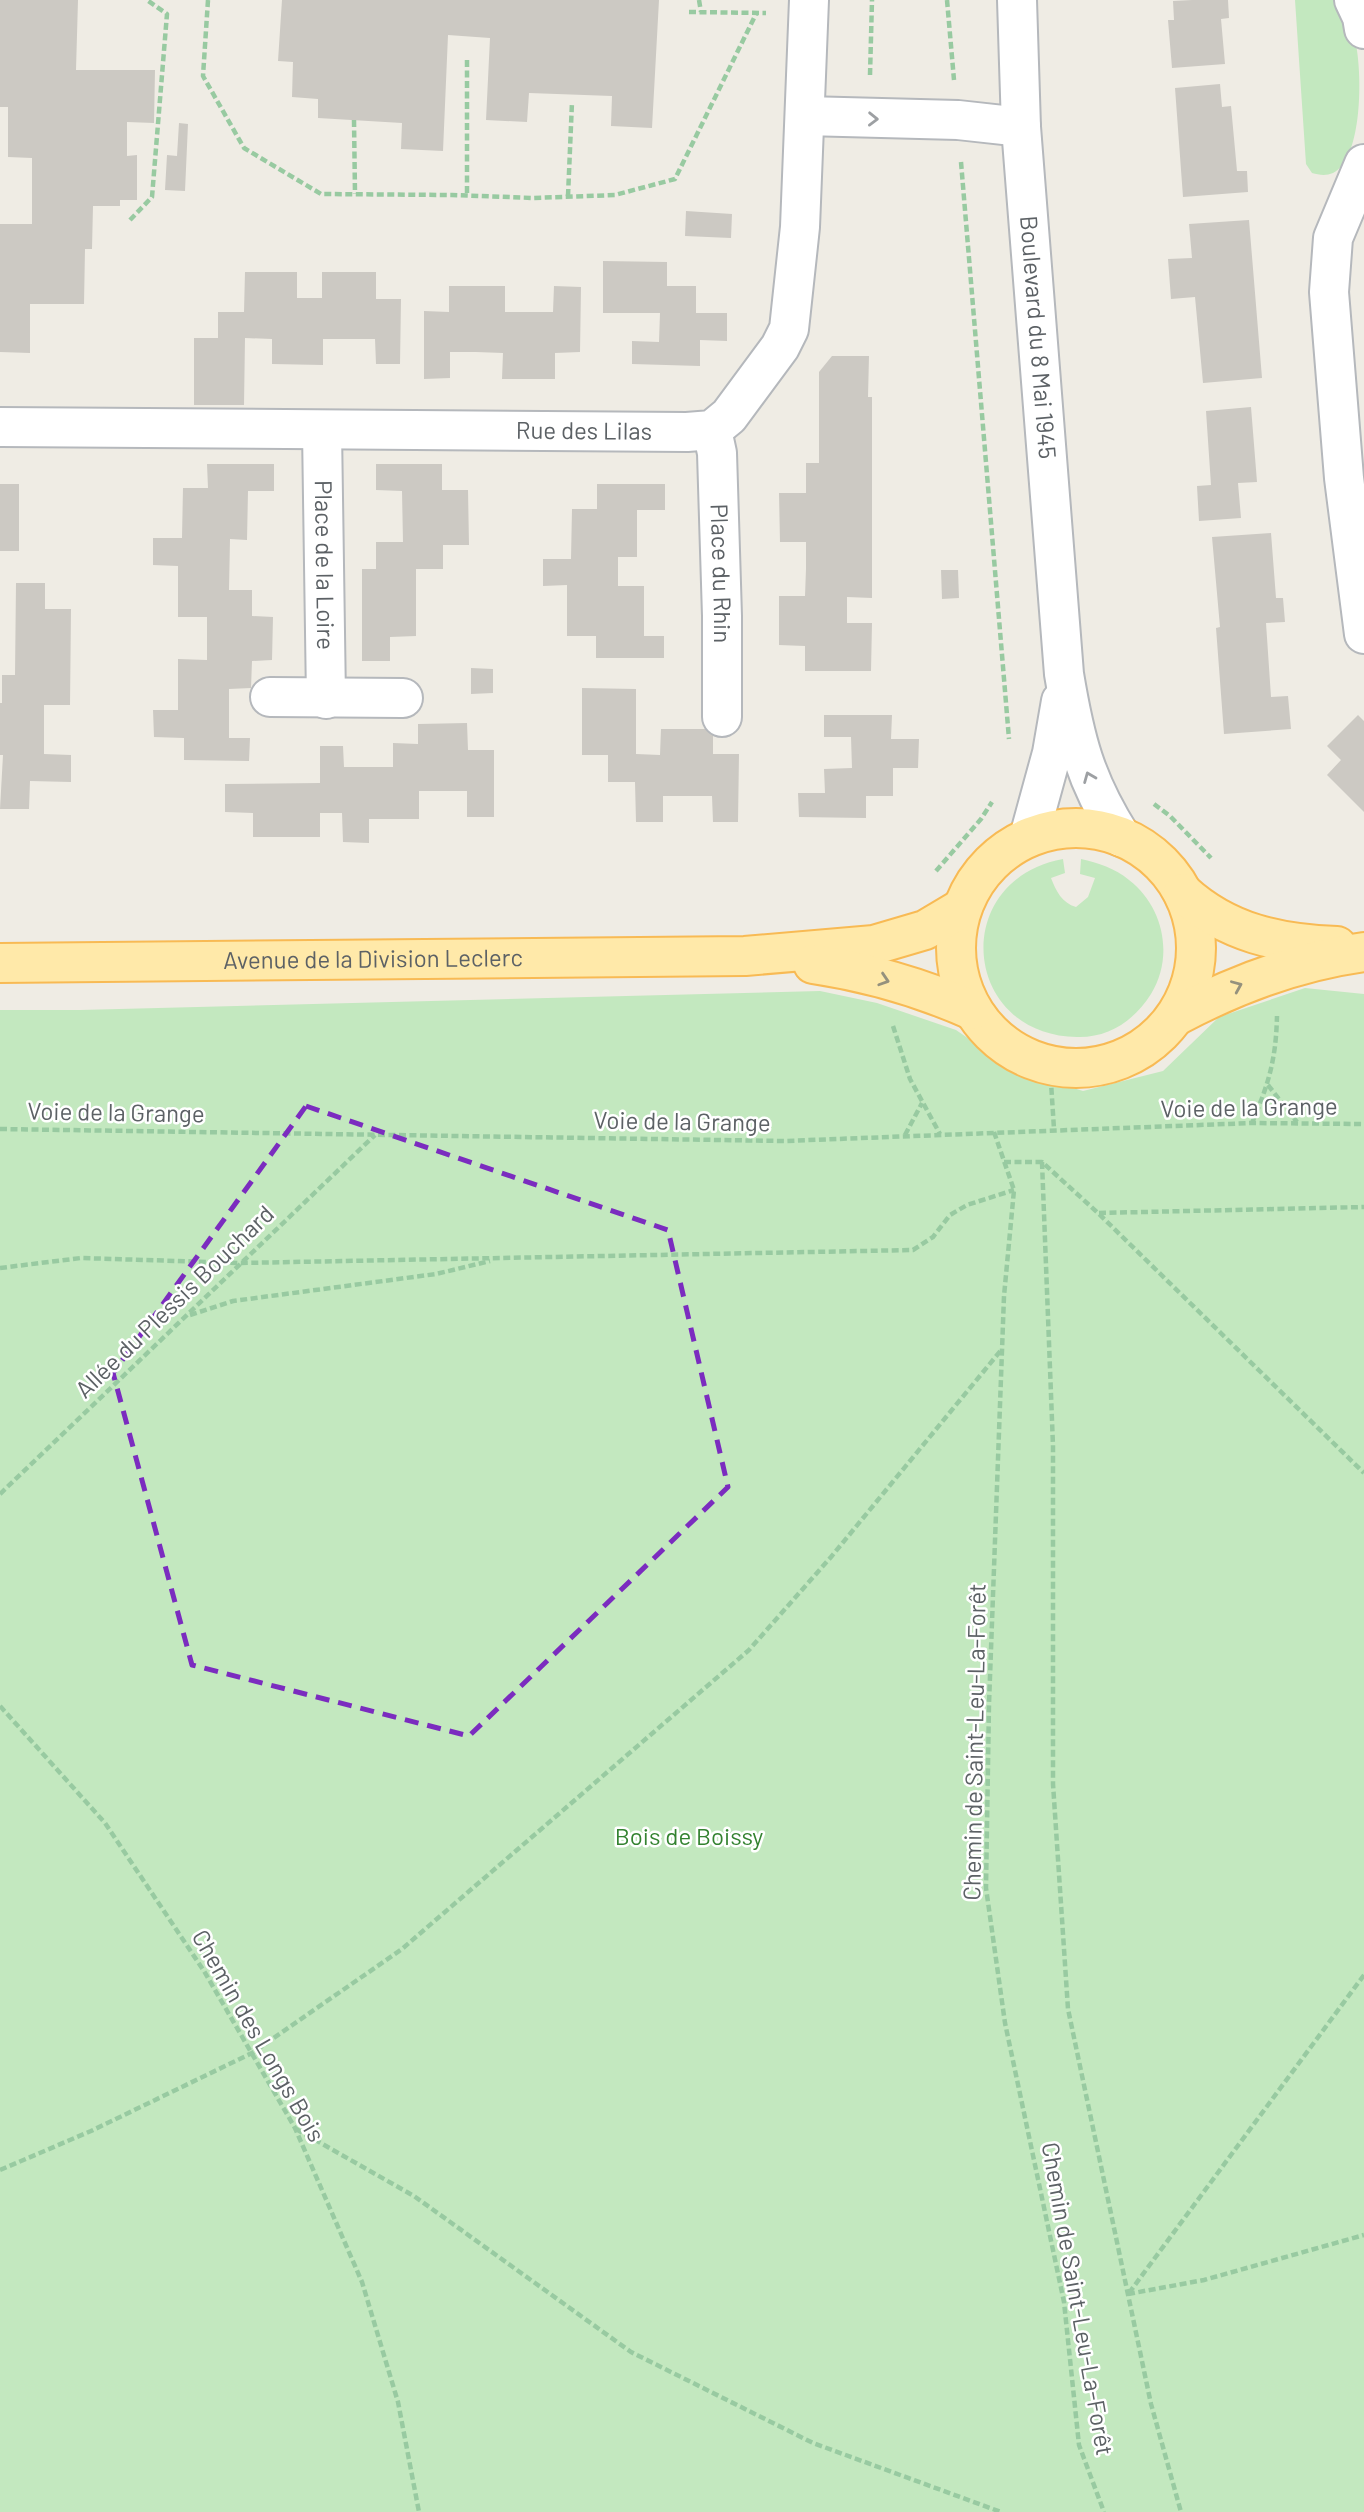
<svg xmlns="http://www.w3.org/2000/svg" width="1364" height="2512" font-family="Barlow,sans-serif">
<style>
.green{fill:#c3e8bf}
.building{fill:#ccc9c3}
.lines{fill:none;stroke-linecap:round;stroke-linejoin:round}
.minor-casing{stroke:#b5b8bc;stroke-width:42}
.major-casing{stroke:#f8ba54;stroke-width:42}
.path{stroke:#98caa1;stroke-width:4.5;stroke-dasharray:7 3.5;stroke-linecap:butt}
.minor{stroke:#fff;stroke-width:38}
.major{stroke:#ffe9a9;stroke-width:38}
.oneway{stroke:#9da0a3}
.oneway2{stroke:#95917d}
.marked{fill:none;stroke:#7b2cbf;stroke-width:5;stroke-dasharray:14 9;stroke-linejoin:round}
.labels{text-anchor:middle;stroke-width:5;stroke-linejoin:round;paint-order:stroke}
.street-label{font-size:24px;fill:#5c6165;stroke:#fff}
.park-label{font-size:24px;fill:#338230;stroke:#fff}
</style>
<rect width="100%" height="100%" fill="#efece4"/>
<g class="green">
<path d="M 1295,0 L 1339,0 C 1344,15 1353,30 1356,45 C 1362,74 1363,158 1333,173 C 1326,176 1319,175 1312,173 L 1306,164 Z"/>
<path d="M 1063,859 L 1065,873 L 1051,878 C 1056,891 1062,903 1076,907 L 1088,897 L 1095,878 L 1080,874 L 1081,859 C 1098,863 1115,868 1129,880 C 1164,907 1174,957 1151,994 C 1134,1021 1108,1038 1077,1037 C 961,1035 949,880 1063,859 Z"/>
<path d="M 1305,988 L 1364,994 L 1364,2512 L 0,2512 L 0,1010 L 80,1010 L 820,991 L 877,1003 L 956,1030 L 1013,1069 L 1083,1091 L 1163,1071 L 1219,1017 Z"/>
</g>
<g class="building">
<path d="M 0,0 L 78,0 L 76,70 L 155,70 L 154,123 L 127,122 L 127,156 L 137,155 L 137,200 L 120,200 L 120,206 L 93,206 L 92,249 L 85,249 L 84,304 L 30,304 L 30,353 L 0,352 L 0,224 L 32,224 L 32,158 L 8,157 L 8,107 L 0,107 Z"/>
<path d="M 282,0 L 659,0 L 652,128 L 611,126 L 612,96 L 529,93 L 527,122 L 486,120 L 490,38 L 448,35 L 443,151 L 401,149 L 402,123 L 318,118 L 318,99 L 292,97 L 293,62 L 278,61 Z"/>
<path d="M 1192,0 L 1228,0 L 1229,18 L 1221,19 L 1225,64 L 1172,68 L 1168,20 L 1174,20 L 1173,1 Z"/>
<path d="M 1220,84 L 1222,107 L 1231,106 L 1237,171 L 1247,171 L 1248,192 L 1183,197 L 1175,88 Z"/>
<path d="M 179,123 L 188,124 L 185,191 L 165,190 L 167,155 L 177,156 Z"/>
<path d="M 686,211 L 732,214 L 731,238 L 685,236 Z"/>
<path d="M 1249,220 L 1262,378 L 1203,383 L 1195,297 L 1171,299 L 1168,259 L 1192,258 L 1189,224 Z"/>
<path d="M 603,261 L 667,262 L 667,286 L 696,286 L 696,313 L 727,313 L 727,341 L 700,340 L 700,366 L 632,364 L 632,341 L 659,342 L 660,313 L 603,313 Z"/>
<path d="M 245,272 L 297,272 L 297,298 L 322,298 L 322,272 L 376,272 L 376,299 L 401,299 L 400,364 L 376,364 L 375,339 L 323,339 L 323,365 L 272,364 L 272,339 L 245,338 L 244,405 L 194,405 L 194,338 L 218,338 L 218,312 L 244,312 Z"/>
<path d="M 449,286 L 505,286 L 505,312 L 553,312 L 554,286 L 581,287 L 580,352 L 555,353 L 555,379 L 502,379 L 503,353 L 476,352 L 450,352 L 450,378 L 424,379 L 424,311 L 449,312 Z"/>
<path d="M 832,356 L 869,356 L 868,397 L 872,397 L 872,598 L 847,597 L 847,623 L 872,623 L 871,671 L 805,671 L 805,646 L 779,645 L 779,596 L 805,596 L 806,569 L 806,542 L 780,542 L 779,493 L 806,493 L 806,463 L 819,463 L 819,372 Z"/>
<path d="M 1251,407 L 1257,482 L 1238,483 L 1241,518 L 1199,521 L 1197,486 L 1211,485 L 1206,411 Z"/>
<path d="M 207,464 L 274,464 L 274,491 L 248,491 L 247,540 L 230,539 L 229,590 L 252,590 L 252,616 L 273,617 L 272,660 L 252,661 L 251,688 L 229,689 L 229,738 L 250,738 L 249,761 L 184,760 L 184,738 L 154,737 L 153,710 L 178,710 L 178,659 L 207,660 L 207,617 L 178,617 L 178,566 L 153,565 L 153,538 L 182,538 L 183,488 L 208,488 Z"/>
<path d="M 376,464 L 442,464 L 442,490 L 468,490 L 469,545 L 443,545 L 443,569 L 416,569 L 416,636 L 390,637 L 390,661 L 362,661 L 362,569 L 376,569 L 376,542 L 403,542 L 402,491 L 376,490 Z"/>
<rect x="0" y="484" width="19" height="67"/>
<path d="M 597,484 L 665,484 L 665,510 L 637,510 L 637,557 L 618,557 L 618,586 L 644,586 L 644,636 L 664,636 L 664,658 L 596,658 L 596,636 L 567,636 L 567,585 L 543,586 L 543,559 L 571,559 L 572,509 L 597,509 Z"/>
<path d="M 1271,533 L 1276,598 L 1283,598 L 1285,622 L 1266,623 L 1271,697 L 1288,696 L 1291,729 L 1224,734 L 1216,628 L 1220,627 L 1212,537 Z"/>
<path d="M 941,570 L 958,570 L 959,598 L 942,599 Z"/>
<path d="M 16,583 L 45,583 L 45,609 L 71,609 L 70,705 L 44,705 L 44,754 L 71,755 L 71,782 L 30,781 L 29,809 L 0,809 L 3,755 L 0,755 L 0,703 L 2,703 L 2,675 L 15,675 Z"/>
<path d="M 471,668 L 493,669 L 493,693 L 471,694 Z"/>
<path d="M 582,688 L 636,689 L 636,754 L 660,755 L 661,729 L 713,729 L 713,754 L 739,754 L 738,822 L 713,822 L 712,796 L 663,796 L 663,822 L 636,822 L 635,782 L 608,782 L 608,755 L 582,755 Z"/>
<path d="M 824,715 L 892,715 L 891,739 L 919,739 L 918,768 L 893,768 L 893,796 L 866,796 L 866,818 L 799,817 L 798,793 L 825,793 L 824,769 L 852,768 L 851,737 L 824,737 Z"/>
<path d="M 1358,715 L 1364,721 L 1364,812 L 1327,775 L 1341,760 L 1327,746 Z"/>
<path d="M 467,723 L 468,750 L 494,750 L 494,817 L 467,817 L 467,791 L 419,791 L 419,819 L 369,819 L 369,843 L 343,842 L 342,813 L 320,813 L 320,837 L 253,837 L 253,813 L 225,812 L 225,784 L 320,783 L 320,746 L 343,746 L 344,767 L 393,767 L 393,743 L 418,744 L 418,724 Z"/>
</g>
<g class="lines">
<g class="minor-casing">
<g id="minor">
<path id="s1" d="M 1017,0 L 1021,127 L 1064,674 C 1075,740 1085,780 1121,837"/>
<path d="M 1354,0 L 1362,17 L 1364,29"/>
<path d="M 805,116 L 958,120 L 1021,127"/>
<path d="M 1364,164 L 1333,238 L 1329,292 L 1344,478 L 1364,634"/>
<path id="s2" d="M 0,427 L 687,432 L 712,430 L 729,416 L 780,347 L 789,329 L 800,227 L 809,0"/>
<path id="s3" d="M 322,430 L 326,699"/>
<path id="s4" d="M 712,430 L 717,453 L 722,616 L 722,717"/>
<path d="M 270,697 L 403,698"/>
<path d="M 1029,837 L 1052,753 L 1061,701"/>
</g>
</g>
<g class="major-casing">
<g id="major">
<circle cx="1076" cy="948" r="120"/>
<path d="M 1183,893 C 1227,933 1279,944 1337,946"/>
<path id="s5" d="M 0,963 L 745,956 L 874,945 L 925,930 L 962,908"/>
<path d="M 813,964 C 867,972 922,988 972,1010"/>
<path d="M 1176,1016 C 1236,984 1297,961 1364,952"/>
</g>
</g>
<g class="path">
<path d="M 208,0 L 203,76 L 244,148 L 321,194 L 452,195 L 534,198 L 615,195 L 675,179 L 756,14"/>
<path d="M 699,0 L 701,12"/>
<path d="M 947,0 L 954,80"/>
<path d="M 689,12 L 766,13"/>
<path d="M 467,60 L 467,195"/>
<path d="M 870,75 L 872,0"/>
<path d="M 354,120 L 355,194"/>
<path d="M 961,162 L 1009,739"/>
<path d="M 568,196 L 572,102"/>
<path d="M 130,220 L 152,197 L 167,14 L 147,0"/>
<path d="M 1154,804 L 1170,816 L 1211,858"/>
<path d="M 936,871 L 981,819 L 992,802"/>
<path d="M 893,1026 L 910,1079 L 940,1134"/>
<path d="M 1050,1067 L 1054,1129"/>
<path d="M 1268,1085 L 1297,1122"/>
<path d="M 1252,1123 C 1269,1083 1276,1059 1277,1016"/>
<path d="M 0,1129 L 785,1141 L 1252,1123 L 1364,1124"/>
<path d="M 994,1132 L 1014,1190 L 1004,1296 L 989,1704 L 986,1888 L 1005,2023 L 1064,2302 L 1079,2445 L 1104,2512"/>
<path d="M 905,1135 L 922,1103"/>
<path d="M 1004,1162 L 1042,1162 L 1098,1213 L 1364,1473"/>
<path d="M 1042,1162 L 1053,1446 L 1053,1784 L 1068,2009 L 1151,2404 L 1181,2512"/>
<path d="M 1099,1213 L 1364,1207"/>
<path d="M 0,1268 L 81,1258 L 241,1263 L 913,1250 L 933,1237 L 950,1215 L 967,1205 L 1014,1190"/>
<path d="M 190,1315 L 233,1301 L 436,1274 L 490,1261"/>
<path d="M 0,1494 L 375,1135"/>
<path d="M 0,1706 L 105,1823 L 204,1971 L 295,2128 L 362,2282 L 398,2402 L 419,2512"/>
<path d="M 296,2129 L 414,2196 L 631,2352 L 813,2443 L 1001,2512"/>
<path d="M 0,2170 L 91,2131 L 252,2053 L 402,1949 L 749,1650 L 831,1557 L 1002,1349"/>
<path d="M 1129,2293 L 1364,1975"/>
<path d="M 1128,2294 L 1204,2280 L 1364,2235"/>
</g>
<use href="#minor" class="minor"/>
<use href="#major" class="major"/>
</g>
<defs><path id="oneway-chevron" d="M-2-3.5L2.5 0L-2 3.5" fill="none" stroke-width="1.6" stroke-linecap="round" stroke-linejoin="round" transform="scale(1.75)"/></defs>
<g class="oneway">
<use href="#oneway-chevron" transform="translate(873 119) rotate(1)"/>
<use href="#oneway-chevron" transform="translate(1089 777) rotate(-112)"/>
</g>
<g class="oneway2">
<use href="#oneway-chevron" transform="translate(884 980) rotate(18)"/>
<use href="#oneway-chevron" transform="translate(1237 986) rotate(-23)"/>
</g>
<path class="marked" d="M 306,1106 L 668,1230 L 728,1487 L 469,1736 L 192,1665 L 113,1373 Z"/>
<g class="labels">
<g class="street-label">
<text dy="8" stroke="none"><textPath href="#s1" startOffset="338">Boulevard du 8 Mai 1945</textPath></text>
<text dy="8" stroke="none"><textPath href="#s2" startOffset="584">Rue des Lilas</textPath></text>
<text dy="8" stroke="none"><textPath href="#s3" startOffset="135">Place de la Loire</textPath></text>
<text dy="8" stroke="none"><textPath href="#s4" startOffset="144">Place du Rhin</textPath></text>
<text dy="8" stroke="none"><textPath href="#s5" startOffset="373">Avenue de la Division Leclerc</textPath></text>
<text transform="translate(1249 1108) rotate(-1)" y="8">Voie de la Grange</text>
<text transform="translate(116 1113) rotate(1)" y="8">Voie de la Grange</text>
<text transform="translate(682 1122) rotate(1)" y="8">Voie de la Grange</text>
<text transform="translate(175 1302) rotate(-44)" y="8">Allée du Plessis Bouchard</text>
<text transform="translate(975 1742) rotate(-89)" y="8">Chemin de Saint-Leu-La-Forêt</text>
<text transform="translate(258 2036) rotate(60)" y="8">Chemin des Longs Bois</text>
<text transform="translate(1077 2299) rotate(80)" y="8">Chemin de Saint-Leu-La-Forêt</text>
</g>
<g class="park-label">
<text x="689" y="1845">Bois de Boissy</text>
</g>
</g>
</svg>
